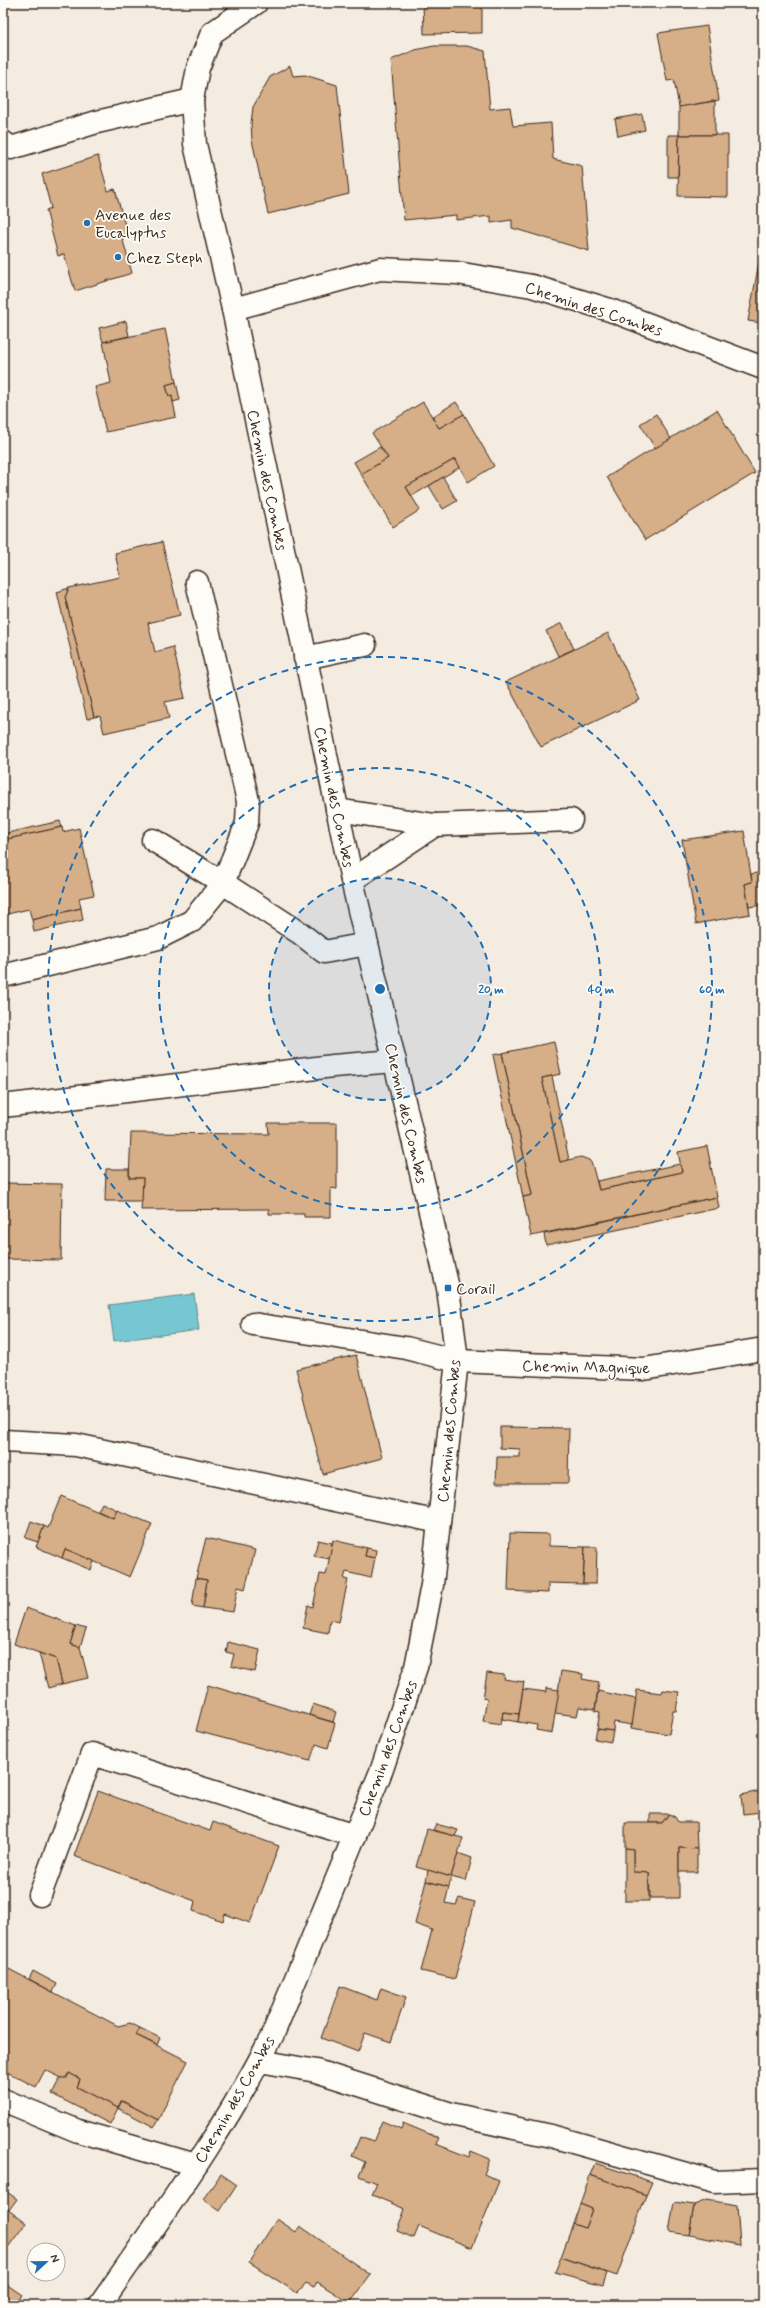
<svg xmlns="http://www.w3.org/2000/svg" width="766" height="2308" font-family="Mynerve,sans-serif">
<style>
.water{fill:#77c7d2;stroke:#5f888a}
.building{fill:#d6ae87;stroke:#3b2a1e}
.lines{fill:none;stroke-linecap:round;stroke-linejoin:round}
.lane-casing{stroke:#3b2a1e;stroke-width:25}
.street-casing{stroke:#3b2a1e;stroke-width:25}
.lane{stroke:#fdfcf7;stroke-width:22}
.street{stroke:#fdfcf7;stroke-width:22}
.ring{fill:none;stroke:#1f6fb2;stroke-width:2;stroke-dasharray:7 5}
.poi-dot{fill:#1f6fb2;stroke:#fdfcf7;stroke-width:1.5}
.labels{text-anchor:middle;stroke-width:3.5;stroke-linejoin:round;paint-order:stroke}
.poi-label{font-size:16px;fill:#3b2a1e;stroke:#fdfcf7;text-anchor:start}
.street-label{font-size:16px;fill:#3b2a1e;stroke:#fdfcf7}
.centre{fill:#1f6fb2;stroke:#fdfcf7;stroke-width:2}
.ring-label{font-size:12px;text-anchor:middle;font-weight:bold;fill:#1f6fb2;stroke:#fdfcf7;stroke-width:3.5;stroke-linejoin:round;paint-order:stroke}
</style>
<rect width="100%" height="100%" fill="#f5ece1"/>
<filter id="ink" filterUnits="userSpaceOnUse"><feTurbulence type="fractalNoise" baseFrequency=".025" numOctaves="2"/><feDisplacementMap in="SourceGraphic" scale="8" xChannelSelector="R" yChannelSelector="G"/><feConvolveMatrix kernelMatrix="1 2 1 2 8 2 1 2 1" color-interpolation-filters="sRGB"/></filter>
<g filter="url(#ink)">
<path class="water" d="M 194,1294 L 199,1330 L 114,1341 L 109,1305 Z"/>
<g class="building">
<path d="M 423,3 L 482,3 L 482,33 L 424,34 Z"/>
<path d="M 707,26 L 719,100 L 679,107 L 674,80 L 667,81 L 658,33 Z"/>
<path d="M 434,46 L 467,46 L 485,51 L 490,109 L 510,107 L 513,126 L 551,123 L 553,159 L 582,166 L 589,251 L 512,228 L 512,220 L 491,223 L 491,216 L 456,220 L 456,215 L 404,220 L 391,60 L 415,50 Z"/>
<path d="M 290,66 L 293,76 L 305,75 L 337,85 L 349,194 L 268,214 L 252,140 L 251,123 L 253,107 L 270,77 Z"/>
<path d="M 715,101 L 715,135 L 679,135 L 679,107 Z"/>
<path d="M 642,114 L 645,130 L 618,136 L 615,119 Z"/>
<path d="M 668,135 L 679,135 L 678,177 L 668,177 Z"/>
<path d="M 679,135 L 728,135 L 728,197 L 678,196 Z"/>
<path d="M 98,156 L 108,191 L 115,189 L 128,236 L 122,237 L 132,273 L 75,291 L 64,254 L 58,256 L 46,210 L 51,208 L 42,174 Z"/>
<path d="M 759,261 L 763,262 L 763,274 L 757,273 Z"/>
<path d="M 757,273 L 763,274 L 763,323 L 748,321 Z"/>
<path d="M 126,321 L 129,336 L 103,342 L 99,328 Z"/>
<path d="M 165,329 L 176,382 L 166,385 L 169,396 L 172,396 L 176,417 L 106,432 L 95,387 L 111,383 L 103,342 Z"/>
<path d="M 176,382 L 180,400 L 173,402 L 172,396 L 169,396 L 166,385 Z"/>
<path d="M 423,402 L 439,428 L 464,414 L 494,466 L 468,482 L 455,459 L 406,487 L 420,510 L 393,527 L 361,474 L 388,458 L 372,433 Z"/>
<path d="M 456,402 L 464,414 L 439,428 L 432,417 Z"/>
<path d="M 717,410 L 755,473 L 645,540 L 607,477 Z"/>
<path d="M 656,414 L 671,439 L 655,448 L 640,424 Z"/>
<path d="M 380,447 L 388,458 L 361,474 L 354,462 Z"/>
<path d="M 455,459 L 460,467 L 412,496 L 406,487 Z"/>
<path d="M 443,477 L 457,501 L 443,509 L 429,486 Z"/>
<path d="M 162,542 L 180,615 L 148,623 L 155,652 L 173,647 L 185,698 L 165,702 L 169,718 L 104,733 L 100,716 L 94,717 L 65,597 L 69,588 L 120,577 L 115,553 Z"/>
<path d="M 69,588 L 65,597 L 94,717 L 87,719 L 57,592 Z"/>
<path d="M 562,623 L 574,649 L 558,656 L 546,631 Z"/>
<path d="M 608,633 L 640,700 L 541,747 L 506,682 Z"/>
<path d="M 60,821 L 62,827 L 3,840 L 3,834 Z"/>
<path d="M 62,827 L 63,832 L 79,828 L 94,895 L 79,898 L 81,908 L 32,920 L 29,909 L 3,915 L 3,840 Z"/>
<path d="M 744,831 L 752,882 L 745,884 L 750,914 L 696,924 L 682,840 Z"/>
<path d="M 763,872 L 763,905 L 749,907 L 745,884 L 752,882 L 751,874 Z"/>
<path d="M 81,908 L 83,920 L 34,932 L 32,920 Z"/>
<path d="M 3,936 L 6,949 L 3,949 Z"/>
<path d="M 554,1042 L 561,1074 L 542,1078 L 560,1162 L 581,1157 L 589,1160 L 592,1164 L 599,1190 L 682,1172 L 678,1152 L 707,1146 L 717,1197 L 531,1236 L 523,1197 L 532,1195 L 502,1053 Z"/>
<path d="M 502,1053 L 532,1195 L 523,1197 L 493,1055 Z"/>
<path d="M 552,1076 L 569,1160 L 560,1162 L 542,1078 Z"/>
<path d="M 268,1123 L 337,1123 L 337,1189 L 331,1188 L 331,1217 L 304,1217 L 304,1214 L 269,1214 L 269,1209 L 141,1210 L 143,1178 L 129,1178 L 131,1133 L 269,1134 Z"/>
<path d="M 680,1164 L 682,1172 L 599,1190 L 597,1181 Z"/>
<path d="M 106,1169 L 129,1169 L 129,1178 L 143,1178 L 142,1201 L 105,1201 Z"/>
<path d="M 3,1183 L 62,1184 L 61,1260 L 3,1259 Z"/>
<path d="M 717,1197 L 719,1208 L 546,1245 L 544,1234 Z"/>
<path d="M 356,1355 L 382,1458 L 323,1474 L 296,1369 Z"/>
<path d="M 500,1427 L 569,1428 L 568,1483 L 496,1483 L 497,1457 L 520,1457 L 520,1449 L 500,1448 Z"/>
<path d="M 61,1496 L 113,1518 L 117,1510 L 152,1524 L 130,1577 L 65,1549 L 62,1558 L 36,1547 L 44,1526 L 48,1528 Z"/>
<path d="M 102,1503 L 117,1510 L 113,1518 L 98,1511 Z"/>
<path d="M 31,1521 L 44,1526 L 38,1542 L 25,1538 Z"/>
<path d="M 510,1533 L 549,1534 L 549,1546 L 585,1547 L 583,1584 L 548,1583 L 548,1593 L 508,1591 Z"/>
<path d="M 206,1538 L 255,1550 L 245,1589 L 238,1587 L 233,1612 L 203,1608 L 207,1580 L 196,1578 Z"/>
<path d="M 318,1540 L 332,1543 L 330,1559 L 314,1556 Z"/>
<path d="M 333,1540 L 367,1548 L 365,1556 L 375,1558 L 371,1578 L 346,1572 L 344,1579 L 348,1580 L 339,1622 L 330,1620 L 328,1633 L 303,1628 L 308,1605 L 313,1607 L 320,1574 L 326,1575 Z"/>
<path d="M 585,1547 L 597,1547 L 596,1584 L 583,1584 Z"/>
<path d="M 367,1548 L 376,1550 L 375,1558 L 365,1556 Z"/>
<path d="M 65,1549 L 94,1561 L 91,1570 L 62,1558 Z"/>
<path d="M 196,1578 L 207,1580 L 203,1608 L 192,1606 Z"/>
<path d="M 26,1608 L 76,1626 L 70,1644 L 80,1647 L 88,1678 L 62,1684 L 56,1659 L 14,1644 Z"/>
<path d="M 76,1626 L 86,1629 L 80,1647 L 70,1644 Z"/>
<path d="M 228,1642 L 260,1650 L 255,1672 L 231,1666 L 234,1654 L 226,1652 Z"/>
<path d="M 39,1653 L 56,1659 L 62,1684 L 48,1688 Z"/>
<path d="M 561,1671 L 583,1674 L 582,1679 L 599,1682 L 595,1709 L 579,1707 L 577,1716 L 555,1713 Z"/>
<path d="M 487,1673 L 505,1675 L 504,1679 L 524,1682 L 519,1714 L 503,1712 L 501,1724 L 483,1721 L 487,1699 L 483,1698 Z"/>
<path d="M 208,1685 L 335,1723 L 328,1748 L 316,1744 L 310,1761 L 196,1731 Z"/>
<path d="M 546,1688 L 559,1690 L 552,1733 L 536,1730 L 537,1725 L 518,1722 L 523,1689 L 546,1692 Z"/>
<path d="M 637,1690 L 662,1693 L 663,1690 L 679,1692 L 676,1711 L 673,1711 L 669,1734 L 631,1728 Z"/>
<path d="M 598,1691 L 636,1699 L 632,1725 L 614,1722 L 613,1731 L 597,1729 L 600,1712 L 595,1711 Z"/>
<path d="M 313,1704 L 336,1712 L 333,1722 L 309,1715 Z"/>
<path d="M 503,1712 L 519,1714 L 518,1722 L 502,1719 Z"/>
<path d="M 597,1729 L 613,1731 L 611,1742 L 595,1739 Z"/>
<path d="M 98,1791 L 210,1831 L 213,1822 L 279,1846 L 250,1923 L 225,1914 L 223,1921 L 193,1911 L 195,1901 L 74,1856 Z"/>
<path d="M 760,1791 L 762,1812 L 743,1814 L 741,1795 Z"/>
<path d="M 650,1814 L 669,1814 L 662,1823 L 650,1823 Z"/>
<path d="M 669,1814 L 675,1817 L 678,1822 L 696,1822 L 697,1849 L 679,1848 L 679,1898 L 650,1898 L 649,1873 L 633,1872 L 633,1849 L 625,1848 L 625,1823 L 662,1823 Z"/>
<path d="M 436,1824 L 458,1830 L 455,1836 L 433,1830 Z"/>
<path d="M 427,1829 L 463,1838 L 451,1877 L 416,1867 Z"/>
<path d="M 625,1848 L 633,1849 L 633,1872 L 649,1873 L 649,1901 L 625,1901 Z"/>
<path d="M 679,1848 L 697,1849 L 697,1872 L 679,1872 Z"/>
<path d="M 458,1853 L 472,1858 L 466,1881 L 451,1877 Z"/>
<path d="M 428,1870 L 451,1877 L 449,1887 L 426,1881 Z"/>
<path d="M 426,1881 L 449,1887 L 445,1903 L 456,1905 L 459,1898 L 475,1902 L 455,1979 L 421,1971 L 432,1930 L 415,1924 Z"/>
<path d="M 3,1966 L 118,2026 L 130,2023 L 140,2028 L 136,2035 L 188,2061 L 158,2120 L 122,2101 L 118,2108 L 77,2087 L 80,2079 L 69,2073 L 64,2079 L 45,2070 L 36,2087 L 3,2070 Z"/>
<path d="M 33,1971 L 57,1984 L 53,1992 L 29,1979 Z"/>
<path d="M 340,1986 L 377,2000 L 381,1988 L 406,1997 L 391,2042 L 365,2033 L 358,2052 L 321,2038 Z"/>
<path d="M 140,2028 L 160,2038 L 157,2045 L 136,2035 Z"/>
<path d="M 69,2073 L 80,2079 L 77,2087 L 118,2108 L 110,2124 L 52,2094 L 60,2078 L 67,2078 Z"/>
<path d="M 122,2101 L 158,2120 L 154,2127 L 118,2108 Z"/>
<path d="M 382,2121 L 401,2129 L 403,2123 L 439,2138 L 436,2144 L 469,2157 L 471,2151 L 490,2159 L 484,2174 L 499,2181 L 472,2248 L 419,2226 L 414,2238 L 397,2231 L 405,2209 L 372,2195 L 377,2183 L 359,2176 L 365,2162 L 352,2156 L 360,2137 L 373,2142 Z"/>
<path d="M 595,2163 L 652,2182 L 648,2191 L 646,2195 L 590,2175 Z"/>
<path d="M 221,2174 L 237,2185 L 220,2211 L 203,2199 Z"/>
<path d="M 590,2175 L 646,2195 L 617,2276 L 561,2257 L 573,2224 L 585,2228 L 592,2209 L 580,2204 Z"/>
<path d="M 3,2179 L 9,2184 L 3,2192 Z"/>
<path d="M 4,2190 L 17,2199 L 9,2210 L 3,2206 Z"/>
<path d="M 707,2200 L 737,2205 L 740,2245 L 689,2235 L 694,2205 Z"/>
<path d="M 674,2202 L 694,2205 L 689,2235 L 669,2232 Z"/>
<path d="M 580,2204 L 592,2209 L 585,2228 L 573,2224 Z"/>
<path d="M 3,2206 L 26,2223 L 6,2250 L 3,2248 Z"/>
<path d="M 277,2219 L 296,2232 L 300,2226 L 371,2275 L 350,2303 L 317,2282 L 314,2287 L 306,2283 L 297,2293 L 249,2262 Z"/>
<path d="M 561,2257 L 607,2273 L 603,2285 L 555,2272 Z"/>
<path d="M 3,2282 L 22,2295 L 15,2305 L 3,2305 Z"/>
</g>
<g class="lines">
<g class="lane-casing">
<g id="lane">
<path d="M 3,142 L 11,148 L 97,122 L 192,100"/>
<path d="M 305,658 L 365,645"/>
<path d="M 337,810 L 435,825 L 571,820"/>
<path d="M 153,840 L 223,883 L 247,823 L 248,801 L 197,582"/>
<path d="M 352,880 L 435,825"/>
<path d="M 3,976 L 158,938 L 192,921 L 223,883 L 300,933 L 324,952 L 367,944"/>
<path d="M 3,1106 L 333,1066 L 395,1061"/>
<path d="M 253,1324 L 406,1348 L 457,1361"/>
<path d="M 3,1441 L 76,1445 L 439,1522"/>
<path d="M 40,1895 L 92,1754 L 355,1836"/>
<path d="M 3,2100 L 78,2131 L 196,2165"/>
</g>
</g>
<g class="street-casing">
<g id="street">
<path d="M 233,309 L 380,269 L 457,273 L 532,286 L 610,310 L 763,368"/>
<path d="M 457,1361 L 644,1369 L 763,1349"/>
<path d="M 260,2061 L 316,2071 L 451,2114 L 551,2136 L 715,2182 L 763,2180"/>
<path d="M 100,2305 C 160,2218 226,2129 273,2034 L 382,1769 L 416,1667 L 432,1585 L 457,1361 L 448,1288 L 352,880 L 233,309 L 195,144 L 192,100 L 198,68 L 212,33 L 256,3"/>
</g>
</g>
<use href="#lane" class="lane"/>
<use href="#street" class="street"/>
</g>
</g>
<circle cx="380" cy="989" r="111" fill="#1f6fb2" fill-opacity=".12"/>
<g class="ring">
<circle cx="380" cy="989" r="111"/>
<circle cx="380" cy="989" r="221"/>
<circle cx="380" cy="989" r="332"/>
</g>
<g class="poi-dot">
<circle cx="87" cy="223" r="4"/>
<circle cx="118" cy="257" r="4"/>
<rect x="444" y="1284" width="8" height="8" rx="2"/>
</g>
<g class="labels">
<g class="poi-label">
<text x="95" y="220">Avenue des<tspan x="95" dy="18">Eucalyptus</tspan></text>
<text x="126" y="263">Chez Steph</text>
<text x="456" y="1294">Corail</text>
</g>
<g class="street-label">
<text transform="translate(594 308) rotate(18)" y="6">Chemin des Combes</text>
<text transform="translate(268 480) rotate(78)" y="6">Chemin des Combes</text>
<text transform="translate(335 797) rotate(78)" y="6">Chemin des Combes</text>
<text transform="translate(407 1113) rotate(77)" y="6">Chemin des Combes</text>
<text transform="translate(586 1366) rotate(1)" y="6">Chemin Magnique</text>
<text transform="translate(448 1431) rotate(-85)" y="6">Chemin des Combes</text>
<text transform="translate(387 1748) rotate(-70)" y="6">Chemin des Combes</text>
<text transform="translate(234 2099) rotate(-60)" y="6">Chemin des Combes</text>
</g>
</g>
<circle cx="380" cy="989" r="6" class="centre"/>
<g class="ring-label">
<text x="491" y="993">20 m</text>
<text x="601" y="993">40 m</text>
<text x="712" y="993">60 m</text>
</g>
<rect width="766" height="2308" fill="none" stroke="#fdfcf7" stroke-width="16"/>
<rect x="8" y="8" width="750" height="2292" fill="none" stroke="#3b2a1e" stroke-width="1.5" filter="url(#ink)"/>
<g transform="translate(46 2262) rotate(68)"><circle r="19" fill="#fdfcf7" stroke="#afa8a0"/>
<path d="M0-3L7 15L0 10L-7 15Z" fill="#1f6fb2"/>
<text y="-6" font-size="11" font-weight="bold" text-anchor="middle" fill="#3b2a1e">N</text>
</g>
</svg>
